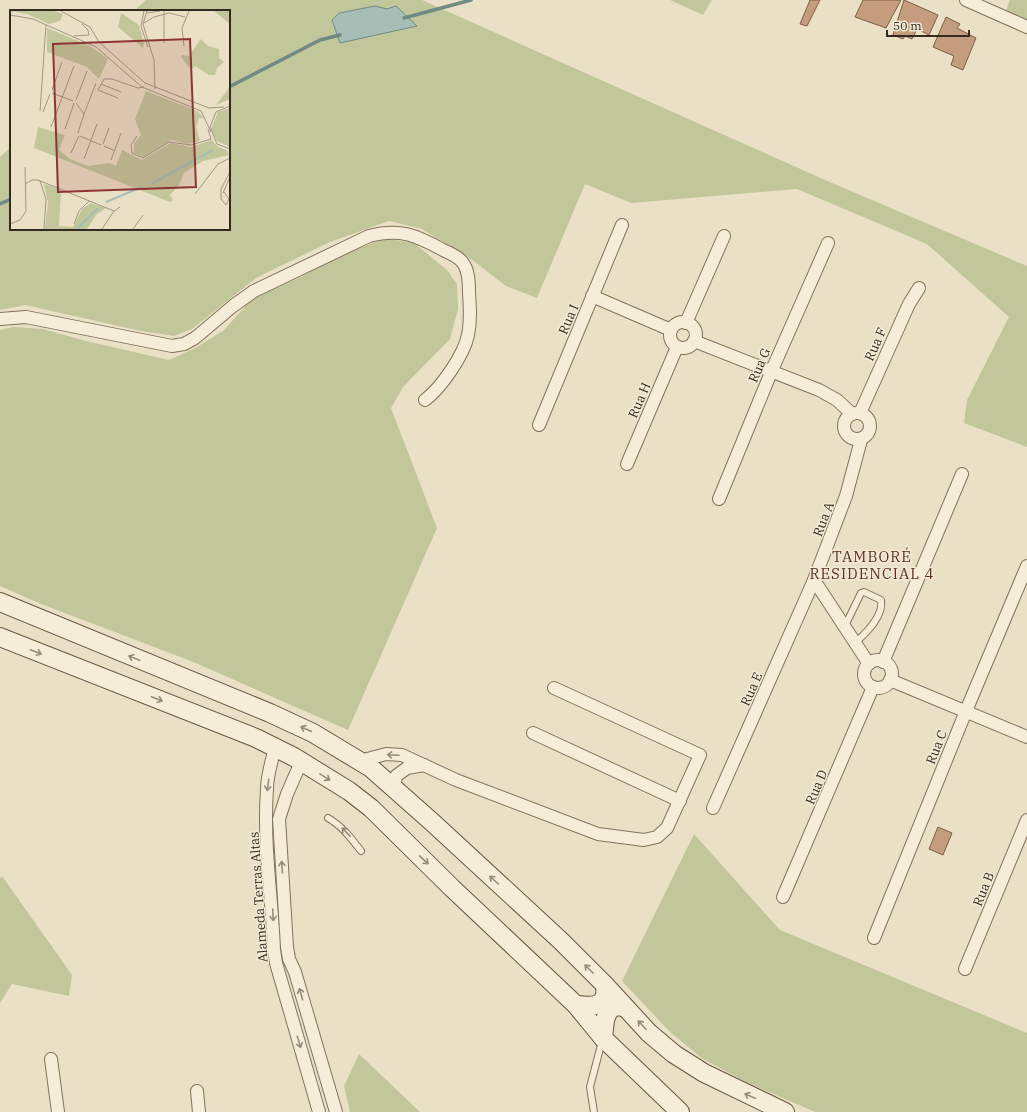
<svg xmlns="http://www.w3.org/2000/svg" width="1027" height="1112" font-family="'IBM Plex Serif',serif">
<style>
.green{fill:#c1c79b}
.water{fill:#a7beb7;stroke:#6f8b84}
.lines{fill:none;stroke-linecap:round;stroke-linejoin:round}
.stream{stroke:#6f8b84;stroke-width:3.5}
.building{fill:#c49d7f;stroke:#805e46}
.service-casing{stroke:#83725d;stroke-width:8}
.minor-casing{stroke:#83725d;stroke-width:14}
.secondary-casing{stroke:#655441;stroke-width:20}
.service{stroke:#f5edd8;stroke-width:6}
.minor{stroke:#f5edd8;stroke-width:12}
.secondary{stroke:#f5edd8;stroke-width:18}
.oneway{stroke:#958c7c}
.labels{text-anchor:middle;stroke-width:3;stroke-linejoin:round;paint-order:stroke}
.street-label{font-size:13px;fill:#352a20;stroke:#f2ead5}
.quarter-label{font-size:15px;letter-spacing:1px;fill:#5d3123;stroke:#f2ead5}
.inset-river{fill:none;stroke:#a7beb7;stroke-width:2}
.inset-road{fill:none;stroke:#a29784;stroke-width:1}
.view{fill:#8c3534;fill-opacity:0.15;stroke:#8c3534;stroke-width:2}
.inset-edge{fill:none;stroke:#352a20;stroke-width:2}
</style>
<rect width="100%" height="100%" fill="#eae0c6"/>
<g class="green">
<path d="M 146,0 L 422,0 L 825,180 L 1027,266 L 1027,447 L 964,423 L 967,400 L 1009,317 L 927,244 L 797,189 L 631,203 L 585,184 L 537,298 L 506,286 L 471,259 L 422,229 L 389,221 L 330,242 L 256,278 L 192,329 L 174,336 L 141,331 L 25,305 L 0,310 L 0,157 L 11,147 L 11,229 L 229,229 L 229,11 L 134,11 Z"/>
<path d="M 670,0 L 712,0 L 703,15 Z"/>
<path d="M 1010,0 L 1027,0 L 1027,22 L 1005,13 Z"/>
<path d="M 390,239 L 414,243 L 447,270 L 457,284 L 458,309 L 450,339 L 403,387 L 391,408 L 437,528 L 348,730 L 191,661 L 41,604 L 0,586 L 0,330 L 13,327 L 43,329 L 86,341 L 169,360 L 195,348 L 223,331 L 253,298 L 301,277 L 332,259 L 375,242 Z"/>
<path d="M 694,834 L 780,930 L 1027,1033 L 1027,1112 L 815,1112 L 748,1083 L 703,1059 L 671,1033 L 622,981 Z"/>
<path d="M 2,876 L 72,975 L 69,996 L 12,984 L 0,1003 L 0,878 Z"/>
<path d="M 359,1054 L 420,1112 L 350,1112 L 344,1086 Z"/>
</g>
<path class="water" d="M 375,6 L 387,9 L 396,6 L 417,26 L 340,43 L 332,20 L 339,13 Z"/>
<g class="lines">
<g class="stream">
<path d="M 404,18 L 471,0"/>
<path d="M 229,87 L 320,40 L 340,35"/>
<path d="M 0,204 L 11,199"/>
</g>
</g>
<g class="building">
<path d="M 810,0 L 820,0 L 807,26 L 800,24 Z"/>
<path d="M 863,0 L 901,0 L 886,28 L 855,17 Z"/>
<path d="M 904,0 L 938,15 L 929,35 L 917,29 L 912,39 L 905,36 L 903,39 L 893,35 Z"/>
<path d="M 946,17 L 960,24 L 957,28 L 976,38 L 963,70 L 951,65 L 954,56 L 933,47 Z"/>
<path d="M 938,827 L 952,833 L 943,855 L 929,849 Z"/>
</g>
<g class="lines">
<g class="service-casing">
<g id="service">
<path d="M 845,626 L 861,593 L 864,592 L 881,600 C 884,616 866,633 856,642"/>
<path d="M 328,818 C 342,826 351,838 361,851"/>
<path d="M 594,1112 L 590,1087 L 602,1041"/>
</g>
</g>
<g class="minor-casing">
<g id="minor">
<path d="M 966,0 L 1027,27"/>
<path d="M 592,296 L 671,330"/>
<path d="M 0,319 L 26,317 L 172,346 L 184,344 L 195,338 L 233,306 L 254,291 L 369,236 C 400,228 416,235 443,250 C 450,253 459,257 463,263 C 469,271 469,284 469,293 C 470,307 471,321 468,335 C 464,355 441,388 425,400"/>
<circle cx="683" cy="335" r="13"/>
<path d="M 686,323 L 724,236"/>
<path d="M 694,341 L 819,390 L 837,400 L 852,414"/>
<circle cx="857" cy="426" r="13"/>
<path d="M 860,413 L 909,304 L 919,288"/>
<path d="M 539,425 L 622,225"/>
<path d="M 861,440 L 846,496 L 814,580 L 869,664"/>
<path d="M 627,464 L 677,347"/>
<path d="M 719,499 L 772,370 L 828,243"/>
<circle cx="878" cy="674" r="14"/>
<path d="M 883,662 L 962,474"/>
<path d="M 890,680 L 1027,737"/>
<path d="M 533,733 L 680,801"/>
<path d="M 275,747 C 272,761 267,775 267,789 C 263,843 272,897 274,950 L 276,963 L 319,1112"/>
<path d="M 360,761 L 386,754 L 402,755 L 456,780 L 598,834 L 644,840 L 657,837 L 667,828 L 700,755 L 554,688"/>
<path d="M 301,762 L 287,794 L 279,819 L 287,947 L 289,959 L 295,972 L 336,1112"/>
<path d="M 394,788 L 396,776 L 407,768 L 424,765"/>
<path d="M 713,808 L 814,580"/>
<path d="M 783,897 L 873,687"/>
<path d="M 874,938 L 966,711 L 1027,566"/>
<path d="M 965,969 L 1027,820"/>
<path d="M 51,1059 L 58,1112"/>
<path d="M 197,1091 L 199,1112"/>
</g>
</g>
<g class="secondary-casing">
<g id="secondary">
<path d="M 0,602 L 270,713 L 313,733 L 371,768 L 432,822 L 561,941 L 605,985 L 649,1033 L 674,1054 L 704,1073 L 785,1112"/>
<path d="M 0,637 L 256,738 L 294,757 L 349,791 L 371,808 L 452,888 L 576,1005 L 603,1038 L 680,1112"/>
<path d="M 576,1005 C 594,1007 608,1007 605,985"/>
<path d="M 603,1038 L 605,1020 L 608,1012 L 614,1006 L 625,1007"/>
</g>
</g>
<use href="#service" class="service"/>
<use href="#minor" class="minor"/>
<use href="#secondary" class="secondary"/>
</g>
<defs><path id="oneway-shaft" d="M-6 0H5M1.5-3L5.5 0L1.5 3" fill="none" stroke-width="1.6" stroke-linecap="round" stroke-linejoin="round"/></defs>
<g class="oneway">
<use href="#oneway-shaft" transform="translate(36 652) rotate(21)"/>
<use href="#oneway-shaft" transform="translate(134 658) rotate(-158)"/>
<use href="#oneway-shaft" transform="translate(157 699) rotate(21)"/>
<use href="#oneway-shaft" transform="translate(306 729) rotate(-156)"/>
<use href="#oneway-shaft" transform="translate(393 755) rotate(-177)"/>
<use href="#oneway-shaft" transform="translate(325 777) rotate(32)"/>
<use href="#oneway-shaft" transform="translate(268 785) rotate(98)"/>
<use href="#oneway-shaft" transform="translate(346 832) rotate(-133)"/>
<use href="#oneway-shaft" transform="translate(424 860) rotate(43)"/>
<use href="#oneway-shaft" transform="translate(282 867) rotate(-94)"/>
<use href="#oneway-shaft" transform="translate(494 880) rotate(-138)"/>
<use href="#oneway-shaft" transform="translate(273 915) rotate(87)"/>
<use href="#oneway-shaft" transform="translate(589 969) rotate(-135)"/>
<use href="#oneway-shaft" transform="translate(301 994) rotate(-106)"/>
<use href="#oneway-shaft" transform="translate(642 1025) rotate(-132)"/>
<use href="#oneway-shaft" transform="translate(299 1042) rotate(73)"/>
<use href="#oneway-shaft" transform="translate(750 1096) rotate(-155)"/>
</g>
<g class="labels">
<g class="street-label">
<text transform="translate(568 319) rotate(-67)" y="5">Rua I</text>
<text transform="translate(875 344) rotate(-66)" y="5">Rua F</text>
<text transform="translate(759 365) rotate(-67)" y="5">Rua G</text>
<text transform="translate(639 400) rotate(-67)" y="5">Rua H</text>
<text transform="translate(823 519) rotate(-69)" y="5">Rua A</text>
<text transform="translate(751 689) rotate(-66)" y="5">Rua E</text>
<text transform="translate(936 747) rotate(-68)" y="5">Rua C</text>
<text transform="translate(816 787) rotate(-67)" y="5">Rua D</text>
<text transform="translate(983 889) rotate(-68)" y="5">Rua B</text>
<text transform="translate(258 897) rotate(-94)" y="5">Alameda Terras Altas</text>
</g>
<g class="quarter-label">
<text x="872" y="562">TAMBORÉ<tspan x="872" dy="17">RESIDENCIAL 4</tspan></text>
</g>
</g>
<g transform="translate(10 10)">
<rect width="220" height="220" fill="#eae0c6"/>
<path d="M 0,1 L 44,1 L 53,4 L 50,11 L 39,14 L 17,4 ZM 204,1 L 220,1 L 220,14 ZM 111,3 L 129,15 L 134,34 L 133,38 L 108,17 ZM 37,18 L 80,36 L 98,49 L 89,69 L 77,57 L 37,42 ZM 191,29 L 198,36 L 209,39 L 209,48 L 214,52 L 207,58 L 205,65 L 199,65 L 185,56 L 181,60 L 171,47 L 172,45 L 179,46 ZM 220,70 L 220,89 L 206,95 L 219,78 ZM 136,81 L 187,101 L 194,108 L 189,108 L 186,117 L 190,131 L 178,134 L 161,130 L 134,147 L 124,143 L 124,134 L 131,125 L 125,109 ZM 220,98 L 220,137 L 207,131 L 201,119 L 208,102 ZM 28,117 L 55,125 L 49,140 L 60,149 L 78,156 L 100,153 L 106,156 L 112,140 L 132,150 L 161,133 L 181,137 L 202,130 L 208,137 L 217,140 L 219,145 L 193,151 L 174,163 L 169,175 L 160,185 L 163,190 L 160,192 L 24,138 ZM 34,174 L 51,180 L 49,216 L 63,217 L 72,199 L 81,193 L 96,198 L 86,205 L 77,219 L 35,219 L 38,192 Z" fill="#c1c79b"/>
<path class="inset-river" d="M 141,174 L 203,140M 96,192 L 132,177M 67,219 L 88,198"/>
<path class="inset-road" d="M 51,1 L 80,17 L 89,32 L 135,73 L 199,98 L 214,97M 134,1 L 131,16 L 138,37M 137,1 L 133,14 L 144,50 L 145,79M 136,3 L 150,1M 0,5 L 23,9 L 86,37 L 132,77 L 191,101 L 201,122M 134,13 L 144,7 L 159,3 L 175,7M 64,26 L 79,25 L 78,20 L 72,14M 154,33 L 154,1M 174,36 L 172,18 L 179,1M 91,74 L 111,82M 42,80 L 52,52M 42,83 L 63,91M 108,88 L 88,80 L 94,69 L 102,69 L 128,78 L 134,77M 66,90 L 77,61M 66,93 L 74,104 L 68,123M 220,96 L 206,102 L 200,117 L 207,134 L 220,139M 30,101 L 36,15M 33,102 L 40,84M 74,104 L 86,73M 41,117 L 64,56M 55,119 L 64,93M 70,126 L 91,135M 127,126 L 121,135 L 122,143 L 133,148 L 159,132 L 181,135 L 201,129 L 198,119M 93,134 L 99,118M 94,136 L 105,141M 61,143 L 69,126M 74,149 L 87,114M 101,150 L 111,123M 30,171 L 36,189 L 34,219M 15,174 L 22,170 L 28,170 L 104,201M 214,182 L 219,189 L 216,195 L 211,189 L 211,179 L 220,162M 213,183 L 220,167M 185,184 L 208,154 L 220,148M 0,214 L 10,210 L 16,201 L 15,157M 64,214 L 69,201 L 79,191M 92,219 L 104,201 L 110,197M 123,219 L 133,205"/>
<path class="view" d="M 180,29 L 186,177 L 48,182 L 43,34 Z"/>
<rect width="220" height="220" class="inset-edge"/>
</g>
<path d="M887 30v6h82v-6" fill="none" stroke="#352a20" stroke-width="2"/>
<text x="893" y="30" font-size="12" fill="#352a20" stroke="#f2ead5" stroke-width="3" paint-order="stroke">50 m</text>
</svg>
